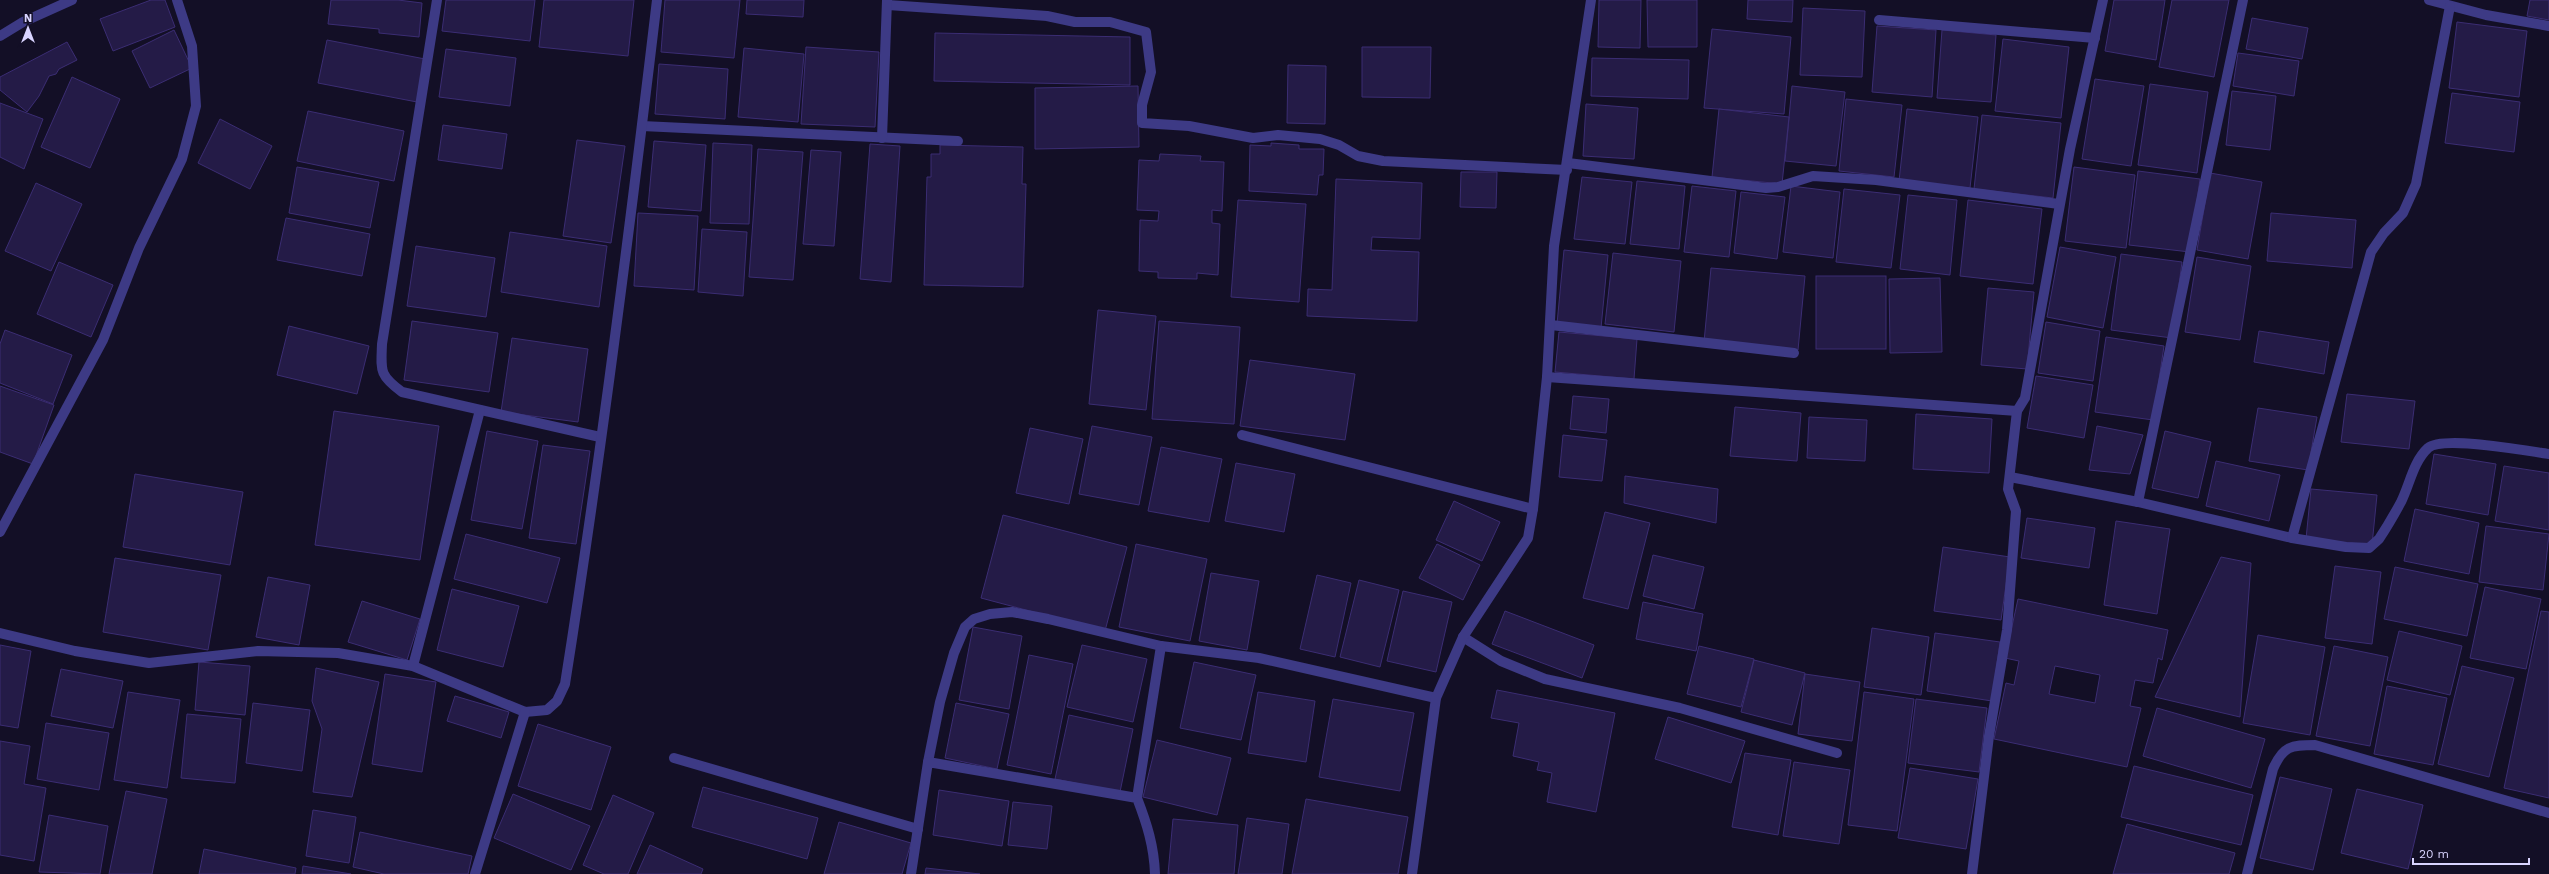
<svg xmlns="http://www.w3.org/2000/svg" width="2549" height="874" font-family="'Work Sans',sans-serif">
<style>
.building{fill:#241b47;stroke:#3b2d73;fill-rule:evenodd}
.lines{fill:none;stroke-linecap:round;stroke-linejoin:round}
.minor{stroke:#3d3a85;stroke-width:10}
.tertiary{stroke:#3d3a85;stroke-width:10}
</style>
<rect width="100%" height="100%" fill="#130f26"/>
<g class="building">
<path d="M 151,0 L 165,0 L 175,27 L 113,51 L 100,19 Z"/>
<path d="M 331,0 L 398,0 L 422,3 L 419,37 L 379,33 L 379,29 L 328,24 Z"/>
<path d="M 446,0 L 535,0 L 530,41 L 442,31 Z"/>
<path d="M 544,0 L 634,0 L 628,56 L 539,47 Z"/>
<path d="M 665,0 L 740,0 L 734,58 L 661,52 Z"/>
<path d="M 747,0 L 804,0 L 803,17 L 746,14 Z"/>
<path d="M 1599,0 L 1641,0 L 1640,48 L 1598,47 Z"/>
<path d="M 1647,0 L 1697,0 L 1697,47 L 1648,47 Z"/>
<path d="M 1748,0 L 1793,0 L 1792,22 L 1747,19 Z"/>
<path d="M 2114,0 L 2165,0 L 2156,60 L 2105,51 Z"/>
<path d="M 2172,0 L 2229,0 L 2214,77 L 2159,67 Z"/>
<path d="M 2530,0 L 2549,0 L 2549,20 L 2527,16 Z"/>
<path d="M 1803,8 L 1865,11 L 1862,77 L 1800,75 Z"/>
<path d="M 2252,18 L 2308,28 L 2302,59 L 2246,49 Z"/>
<path d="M 2457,22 L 2527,31 L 2519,97 L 2449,88 Z"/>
<path d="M 1877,26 L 1936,30 L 1932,97 L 1872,92 Z"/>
<path d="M 1712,29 L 1791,37 L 1784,114 L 1704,108 Z"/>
<path d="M 174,30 L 192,68 L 150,88 L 132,51 Z"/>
<path d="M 1942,30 L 1996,35 L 1991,102 L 1937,98 Z"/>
<path d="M 935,33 L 1130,37 L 1130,85 L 934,81 Z"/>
<path d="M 2003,39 L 2069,47 L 2061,118 L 1995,111 Z"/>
<path d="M 327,40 L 425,59 L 417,102 L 318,83 Z"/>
<path d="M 67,42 L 77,60 L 59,69 L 56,74 L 49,76 L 39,96 L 27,112 L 0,90 L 0,77 Z"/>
<path d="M 806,47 L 879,52 L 875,127 L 801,124 Z"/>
<path d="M 1362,47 L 1431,47 L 1430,98 L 1362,97 Z"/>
<path d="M 744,48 L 804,54 L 798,122 L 738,117 Z"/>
<path d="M 446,49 L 516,58 L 510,106 L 439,97 Z"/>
<path d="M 2238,53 L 2299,61 L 2294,96 L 2233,86 Z"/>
<path d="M 1592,58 L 1689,60 L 1688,99 L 1591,96 Z"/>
<path d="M 659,64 L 728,69 L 725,119 L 655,114 Z"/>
<path d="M 1288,65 L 1326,66 L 1325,124 L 1287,123 Z"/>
<path d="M 72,77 L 120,99 L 90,168 L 41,147 Z"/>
<path d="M 2095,79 L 2144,86 L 2131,166 L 2082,159 Z"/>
<path d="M 2150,84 L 2208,92 L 2197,173 L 2138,165 Z"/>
<path d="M 1138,86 L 1139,147 L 1035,149 L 1035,88 Z"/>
<path d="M 1792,86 L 1845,92 L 1836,166 L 1785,161 Z"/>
<path d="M 2232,91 L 2276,96 L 2270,150 L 2226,145 Z"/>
<path d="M 2452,93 L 2520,102 L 2514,152 L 2445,143 Z"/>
<path d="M 1846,99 L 1902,105 L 1894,177 L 1839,171 Z"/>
<path d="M 0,103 L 43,119 L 24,169 L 0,157 Z"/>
<path d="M 1586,104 L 1638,108 L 1634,159 L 1583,156 Z"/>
<path d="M 1719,109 L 1789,117 L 1782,184 L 1712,177 Z"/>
<path d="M 1907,109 L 1978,117 L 1970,188 L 1899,181 Z"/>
<path d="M 308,111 L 404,131 L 394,181 L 297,161 Z"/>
<path d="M 1982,115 L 2061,123 L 2053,198 L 1974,189 Z"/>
<path d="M 220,119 L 272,146 L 250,189 L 198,163 Z"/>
<path d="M 443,125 L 507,134 L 502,169 L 438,160 Z"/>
<path d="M 577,140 L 625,146 L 611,243 L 563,236 Z"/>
<path d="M 654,141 L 706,145 L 701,211 L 648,207 Z"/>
<path d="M 713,143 L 752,145 L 749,224 L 710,223 Z"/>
<path d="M 1271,143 L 1299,145 L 1299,149 L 1324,149 L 1323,175 L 1319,175 L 1317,195 L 1249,191 L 1250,145 L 1271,146 Z"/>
<path d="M 870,144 L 900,146 L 891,282 L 860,279 Z"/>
<path d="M 940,145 L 1023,147 L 1022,184 L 1026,184 L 1023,287 L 924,285 L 927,177 L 931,177 L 931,154 L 940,154 Z"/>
<path d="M 758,149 L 803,152 L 793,280 L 749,277 Z"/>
<path d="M 811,150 L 841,152 L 834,246 L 803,244 Z"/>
<path d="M 1160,154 L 1201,156 L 1200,161 L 1224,162 L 1222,211 L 1212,210 L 1212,223 L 1220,224 L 1218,275 L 1197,273 L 1197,279 L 1158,278 L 1158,272 L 1139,271 L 1140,220 L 1158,221 L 1159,211 L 1137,210 L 1139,160 L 1159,161 Z"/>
<path d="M 297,167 L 379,182 L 370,228 L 289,213 Z"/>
<path d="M 2074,167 L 2135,175 L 2126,248 L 2065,241 Z"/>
<path d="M 2138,171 L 2200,179 L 2190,252 L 2129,245 Z"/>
<path d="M 1461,172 L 1497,172 L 1496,208 L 1460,207 Z"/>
<path d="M 2210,173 L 2262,182 L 2248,259 L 2197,250 Z"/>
<path d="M 1582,177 L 1632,182 L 1625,244 L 1574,239 Z"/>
<path d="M 1336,179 L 1422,183 L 1420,239 L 1372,237 L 1371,250 L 1419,252 L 1417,321 L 1307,316 L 1308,289 L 1332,290 Z"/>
<path d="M 1637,181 L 1685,186 L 1679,249 L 1630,244 Z"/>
<path d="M 36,183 L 82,204 L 51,271 L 5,251 Z"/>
<path d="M 1692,186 L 1736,191 L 1729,257 L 1684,252 Z"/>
<path d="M 1791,186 L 1840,192 L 1833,258 L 1783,252 Z"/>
<path d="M 1844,189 L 1900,195 L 1891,268 L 1836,262 Z"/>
<path d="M 1741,192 L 1785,197 L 1777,259 L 1734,253 Z"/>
<path d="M 1908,195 L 1957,200 L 1950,275 L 1900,269 Z"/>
<path d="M 1238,200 L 1306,204 L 1299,302 L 1231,297 Z"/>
<path d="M 1968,200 L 2042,209 L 2033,284 L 1960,276 Z"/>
<path d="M 638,213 L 698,216 L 694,290 L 634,286 Z"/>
<path d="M 2271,213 L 2356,220 L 2352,268 L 2267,261 Z"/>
<path d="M 286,218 L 370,234 L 362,276 L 277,260 Z"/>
<path d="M 702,229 L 747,232 L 743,296 L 698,292 Z"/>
<path d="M 510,232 L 607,246 L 599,307 L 501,292 Z"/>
<path d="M 416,246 L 495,258 L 486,317 L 407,306 Z"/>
<path d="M 2060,247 L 2116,257 L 2103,328 L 2047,317 Z"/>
<path d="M 1564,250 L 1608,255 L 1601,328 L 1557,324 Z"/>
<path d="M 1613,253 L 1681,261 L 1674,332 L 1605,324 Z"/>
<path d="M 2121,254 L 2182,262 L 2172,338 L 2111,330 Z"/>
<path d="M 2197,257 L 2251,266 L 2240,340 L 2185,332 Z"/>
<path d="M 59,262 L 113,285 L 91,337 L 37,314 Z"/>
<path d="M 1711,268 L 1805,276 L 1798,350 L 1704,342 Z"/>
<rect x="1816" y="276" width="70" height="73"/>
<path d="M 1940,278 L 1942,352 L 1890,353 L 1889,279 Z"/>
<path d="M 1988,288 L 2034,292 L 2027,369 L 1981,365 Z"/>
<path d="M 1098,310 L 1156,316 L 1146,410 L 1089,404 Z"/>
<path d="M 412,321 L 498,333 L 489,392 L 404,380 Z"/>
<path d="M 1159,321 L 1240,327 L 1234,424 L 1152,419 Z"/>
<path d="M 2046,322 L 2100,331 L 2093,381 L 2038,373 Z"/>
<path d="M 289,326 L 369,346 L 357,394 L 277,375 Z"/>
<path d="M 5,330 L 72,355 L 53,404 L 0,383 L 0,344 Z"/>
<path d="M 2259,331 L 2329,342 L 2324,374 L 2254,362 Z"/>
<path d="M 1559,332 L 1637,339 L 1634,379 L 1555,372 Z"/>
<path d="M 2106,337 L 2164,346 L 2153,420 L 2095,412 Z"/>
<path d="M 512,338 L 588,349 L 578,422 L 501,412 Z"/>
<path d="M 1250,360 L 1355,374 L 1345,440 L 1240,426 Z"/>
<path d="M 2036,376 L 2093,385 L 2084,438 L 2027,428 Z"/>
<path d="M 0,386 L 54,405 L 33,464 L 0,452 Z"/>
<path d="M 2347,394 L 2415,401 L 2409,449 L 2341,442 Z"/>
<path d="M 1573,396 L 1609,399 L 1606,433 L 1570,429 Z"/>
<path d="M 1735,407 L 1801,413 L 1797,461 L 1730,456 Z"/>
<path d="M 2258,408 L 2317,417 L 2308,470 L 2249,461 Z"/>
<path d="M 334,411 L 439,426 L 420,560 L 315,545 Z"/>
<path d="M 1916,414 L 1992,419 L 1989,473 L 1913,469 Z"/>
<path d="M 1809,417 L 1867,420 L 1865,461 L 1807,458 Z"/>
<path d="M 1092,426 L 1152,437 L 1139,505 L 1079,494 Z"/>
<path d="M 2097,426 L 2143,435 L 2130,474 L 2089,470 Z"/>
<path d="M 1030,428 L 1083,439 L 1069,504 L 1016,493 Z"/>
<path d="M 487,431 L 538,441 L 522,529 L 471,520 Z"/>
<path d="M 2165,431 L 2211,442 L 2198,498 L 2152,488 Z"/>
<path d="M 1563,435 L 1607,440 L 1602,481 L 1559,477 Z"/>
<path d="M 543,445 L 590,451 L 576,544 L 529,538 Z"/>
<path d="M 1161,447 L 1222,459 L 1209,522 L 1148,511 Z"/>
<path d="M 2434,454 L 2496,464 L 2488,515 L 2426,504 Z"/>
<path d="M 2216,461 L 2280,475 L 2269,521 L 2206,506 Z"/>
<path d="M 1236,463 L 1295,474 L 1284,532 L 1225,521 Z"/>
<path d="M 2504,466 L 2549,473 L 2549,530 L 2495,521 Z"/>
<path d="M 135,474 L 243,492 L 230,565 L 123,547 Z"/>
<path d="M 1625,476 L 1718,489 L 1716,523 L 1624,503 Z"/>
<path d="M 2311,489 L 2377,495 L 2372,545 L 2306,539 Z"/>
<path d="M 1454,501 L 1500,522 L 1482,561 L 1436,540 Z"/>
<path d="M 2415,509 L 2479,523 L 2469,574 L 2404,561 Z"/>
<path d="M 1605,512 L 1650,523 L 1628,609 L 1583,598 Z"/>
<path d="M 1003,515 L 1127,547 L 1105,631 L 981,598 Z"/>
<path d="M 2027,518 L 2095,528 L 2089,568 L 2021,558 Z"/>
<path d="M 2116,521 L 2170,529 L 2157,614 L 2104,605 Z"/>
<path d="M 2486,526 L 2549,534 L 2543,590 L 2479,582 Z"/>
<path d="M 466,534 L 560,558 L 547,603 L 454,579 Z"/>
<path d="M 1136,544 L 1207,559 L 1190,641 L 1119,627 Z"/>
<path d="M 1437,544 L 1480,565 L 1463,600 L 1419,578 Z"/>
<path d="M 1943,547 L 2010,557 L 2001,620 L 1934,611 Z"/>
<path d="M 1653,555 L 1704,567 L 1694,609 L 1643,596 Z"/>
<path d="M 2221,557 L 2251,563 L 2240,717 L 2155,697 Z"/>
<path d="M 115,558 L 221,575 L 208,650 L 103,632 Z"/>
<path d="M 2335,566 L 2381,572 L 2372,644 L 2325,638 Z"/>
<path d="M 2395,567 L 2478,584 L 2467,636 L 2384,619 Z"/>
<path d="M 1211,573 L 1259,581 L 1247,650 L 1199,641 Z"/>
<path d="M 1317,575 L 1351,583 L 1335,657 L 1300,649 Z"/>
<path d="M 268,577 L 310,585 L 299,645 L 256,637 Z"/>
<path d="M 1359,580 L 1399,590 L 1380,667 L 1340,657 Z"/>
<path d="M 2485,587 L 2541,599 L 2526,669 L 2470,658 Z"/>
<path d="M 452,589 L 519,606 L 503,667 L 437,650 Z"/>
<path d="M 1403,591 L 1452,602 L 1436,672 L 1387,661 Z"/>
<path d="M 2018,599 L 2168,630 L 2162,660 L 2158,658 L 2153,683 L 2135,680 L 2130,706 L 2141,708 L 2127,767 L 1994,739 L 2006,683 L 2014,685 L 2019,661 L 2005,658 ZM 2055,666 L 2100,675 L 2095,703 L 2049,694 Z"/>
<path d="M 362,601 L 420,619 L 407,660 L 348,642 Z"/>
<path d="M 1643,602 L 1703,614 L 1696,651 L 1636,639 Z"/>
<path d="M 1505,611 L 1594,645 L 1582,678 L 1492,644 Z"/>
<path d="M 2541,611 L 2549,612 L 2549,798 L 2504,788 Z"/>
<path d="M 973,627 L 1022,636 L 1009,709 L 959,700 Z"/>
<path d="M 1872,628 L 1929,637 L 1921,695 L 1864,687 Z"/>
<path d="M 2399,631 L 2462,646 L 2450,695 L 2387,680 Z"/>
<path d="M 1935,633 L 2000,642 L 1992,701 L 1927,691 Z"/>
<path d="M 2258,635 L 2325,647 L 2310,735 L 2243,723 Z"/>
<path d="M 0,645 L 31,651 L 18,728 L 0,725 Z"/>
<path d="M 1082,645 L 1147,659 L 1133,722 L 1067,707 Z"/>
<path d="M 1699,646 L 1754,659 L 1741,707 L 1687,694 Z"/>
<path d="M 2334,646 L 2388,657 L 2370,746 L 2316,736 Z"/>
<path d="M 1029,655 L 1073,664 L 1051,774 L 1007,765 Z"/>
<path d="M 1754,660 L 1805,673 L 1792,725 L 1741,712 Z"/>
<path d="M 199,662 L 250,666 L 245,715 L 195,710 Z"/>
<path d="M 1194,662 L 1256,675 L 1241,740 L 1180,728 Z"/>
<path d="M 2462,666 L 2514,678 L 2489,777 L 2438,764 Z"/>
<path d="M 316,668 L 379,682 L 352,797 L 313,792 L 322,729 L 312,701 Z"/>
<path d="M 61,669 L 123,681 L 113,728 L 51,716 Z"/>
<path d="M 385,674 L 436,682 L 422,772 L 372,764 Z"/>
<path d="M 1805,674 L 1860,682 L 1852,741 L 1798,734 Z"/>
<path d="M 2387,686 L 2447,698 L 2433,765 L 2374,754 Z"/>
<path d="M 1497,690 L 1615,713 L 1596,812 L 1547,802 L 1552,773 L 1537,770 L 1539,762 L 1513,756 L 1519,723 L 1491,718 Z"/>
<path d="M 128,692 L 180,700 L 167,788 L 114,780 Z"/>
<path d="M 1258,692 L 1315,701 L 1306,762 L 1248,753 Z"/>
<path d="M 1864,692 L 1914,699 L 1897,831 L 1848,825 Z"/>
<path d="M 455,696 L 509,712 L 501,738 L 447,721 Z"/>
<path d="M 1333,699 L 1414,713 L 1400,791 L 1319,777 Z"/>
<path d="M 1916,699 L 1987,708 L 1979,772 L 1908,763 Z"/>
<path d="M 253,703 L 310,710 L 302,771 L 246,763 Z"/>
<path d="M 956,703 L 1009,714 L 997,769 L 945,758 Z"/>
<path d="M 2157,708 L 2265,739 L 2251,788 L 2143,756 Z"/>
<path d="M 187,714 L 241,719 L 235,783 L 181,778 Z"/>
<path d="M 1069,715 L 1133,729 L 1120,792 L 1055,779 Z"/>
<path d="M 1668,717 L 1745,741 L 1731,783 L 1655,759 Z"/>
<path d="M 46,723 L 109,733 L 99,790 L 37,779 Z"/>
<path d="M 538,724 L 611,747 L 591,810 L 518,786 Z"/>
<path d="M 1157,740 L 1231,758 L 1217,815 L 1143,797 Z"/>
<path d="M 0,741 L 30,746 L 24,784 L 46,788 L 34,861 L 0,855 Z"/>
<path d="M 1745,753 L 1791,760 L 1778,835 L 1732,827 Z"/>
<path d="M 1794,762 L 1850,770 L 1839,844 L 1783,836 Z"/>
<path d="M 2134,766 L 2253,795 L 2241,845 L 2121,817 Z"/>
<path d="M 1910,768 L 1978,779 L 1966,849 L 1898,838 Z"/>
<path d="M 2280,777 L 2332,789 L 2313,870 L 2260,858 Z"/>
<path d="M 703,787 L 818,818 L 807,859 L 692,827 Z"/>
<path d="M 2357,789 L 2423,805 L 2408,869 L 2341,853 Z"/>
<path d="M 939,790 L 1009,801 L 1002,846 L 933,835 Z"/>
<path d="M 126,791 L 167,799 L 152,874 L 109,874 Z"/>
<path d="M 513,794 L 590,826 L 571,870 L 494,838 Z"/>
<path d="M 613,795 L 654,813 L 628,874 L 604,874 L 583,865 Z"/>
<path d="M 1306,799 L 1408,817 L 1398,874 L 1292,874 Z"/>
<path d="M 1013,802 L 1052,806 L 1047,849 L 1008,845 Z"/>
<path d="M 313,810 L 356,817 L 349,863 L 306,856 Z"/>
<path d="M 49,815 L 108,826 L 100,874 L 39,872 Z"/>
<path d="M 1247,818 L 1289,824 L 1282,874 L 1238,874 Z"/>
<path d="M 1173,819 L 1238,825 L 1234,874 L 1168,874 Z"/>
<path d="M 839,822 L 911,843 L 902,874 L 824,874 Z"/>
<path d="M 2127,824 L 2235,853 L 2229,874 L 2113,874 Z"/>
<path d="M 360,832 L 472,856 L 468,874 L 384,874 L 353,867 Z"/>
<path d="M 650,845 L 703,869 L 701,874 L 637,874 Z"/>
<path d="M 204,849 L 296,868 L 295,874 L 199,874 Z"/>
<path d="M 303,866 L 351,874 L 302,874 Z"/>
<path d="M 926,868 L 980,874 L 925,874 Z"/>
</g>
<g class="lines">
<g class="minor">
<path d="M 437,0 L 382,344 C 381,371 379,375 402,392 L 600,437"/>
<path d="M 2429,0 L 2486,15 L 2549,26"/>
<path d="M 888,5 L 1047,16 L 1075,22 L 1110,22 L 1146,32 L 1151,72 L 1142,105 L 1142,123 L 1189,126 L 1253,138 L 1278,135 L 1320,139 L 1339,145 L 1358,156 L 1383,161 L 1567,170"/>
<path d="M 1879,20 L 2095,38"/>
<path d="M 642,126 L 958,141"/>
<path d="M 882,138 L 887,0"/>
<path d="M 1568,163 L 1766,188 L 1778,187 L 1813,176 L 1876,180 L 2059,204"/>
<path d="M 1551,325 L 1794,353"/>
<path d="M 1547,377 L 2017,411"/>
<path d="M 1242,435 L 1533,509"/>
<path d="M 2010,477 L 2138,502 L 2292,538 L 2346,547 L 2369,548 L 2379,539 C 2387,527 2394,515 2401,502 C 2410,484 2413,462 2428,448 C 2443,435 2527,451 2549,454"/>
<path d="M 2138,502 L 2243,0"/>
<path d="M 0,532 L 103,340 L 139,248 L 182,159 L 196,106 L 192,46 L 177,0"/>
<path d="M 2292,538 L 2371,252 L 2384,233 L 2403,213 L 2416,184 L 2450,6"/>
<path d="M 0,633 L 75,651 L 149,663 L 258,651 L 338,653 L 413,666 L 525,712 L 547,710 L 557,701 L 565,684 C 601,457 630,228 657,0"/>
<path d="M 1463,637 L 1501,661 L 1545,679 L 1680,708 L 1837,753"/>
<path d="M 413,666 L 480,410"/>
<path d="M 674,758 L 918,829"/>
<path d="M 928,762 L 940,702 L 954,653 L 965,627 L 974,619 L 990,614 L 1012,612 L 1048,619 L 1161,646 L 1259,658 L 1436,698"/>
<path d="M 1137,798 L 1161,646"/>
<path d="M 475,874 L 525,712"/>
<path d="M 911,874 L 928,762 L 1137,798 C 1147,824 1154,846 1155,874"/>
<path d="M 1412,874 L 1436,698 L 1463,637 L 1528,538 L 1533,509 L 1547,377 L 1554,246 L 1591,0"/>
<path d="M 1972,874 L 1989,736 L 2007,630 L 2016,511 L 2008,489 L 2017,411 L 2025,398 L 2070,149 L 2103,0"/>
<path d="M 2247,874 L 2273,769 C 2283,746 2291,745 2315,745 L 2549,813"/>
</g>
<path class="tertiary" d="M 0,36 L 23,22 L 72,0"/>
</g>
<g transform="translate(28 28)" stroke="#130f26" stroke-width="3" paint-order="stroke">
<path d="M0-3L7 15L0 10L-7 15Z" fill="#d9d4ff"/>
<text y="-6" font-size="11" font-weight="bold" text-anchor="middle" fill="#d9d4ff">N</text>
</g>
<path d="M2413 858v6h116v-6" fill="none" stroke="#d9d4ff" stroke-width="2"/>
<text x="2419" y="858" font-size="12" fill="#d9d4ff" stroke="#130f26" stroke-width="3" paint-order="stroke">20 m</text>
</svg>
